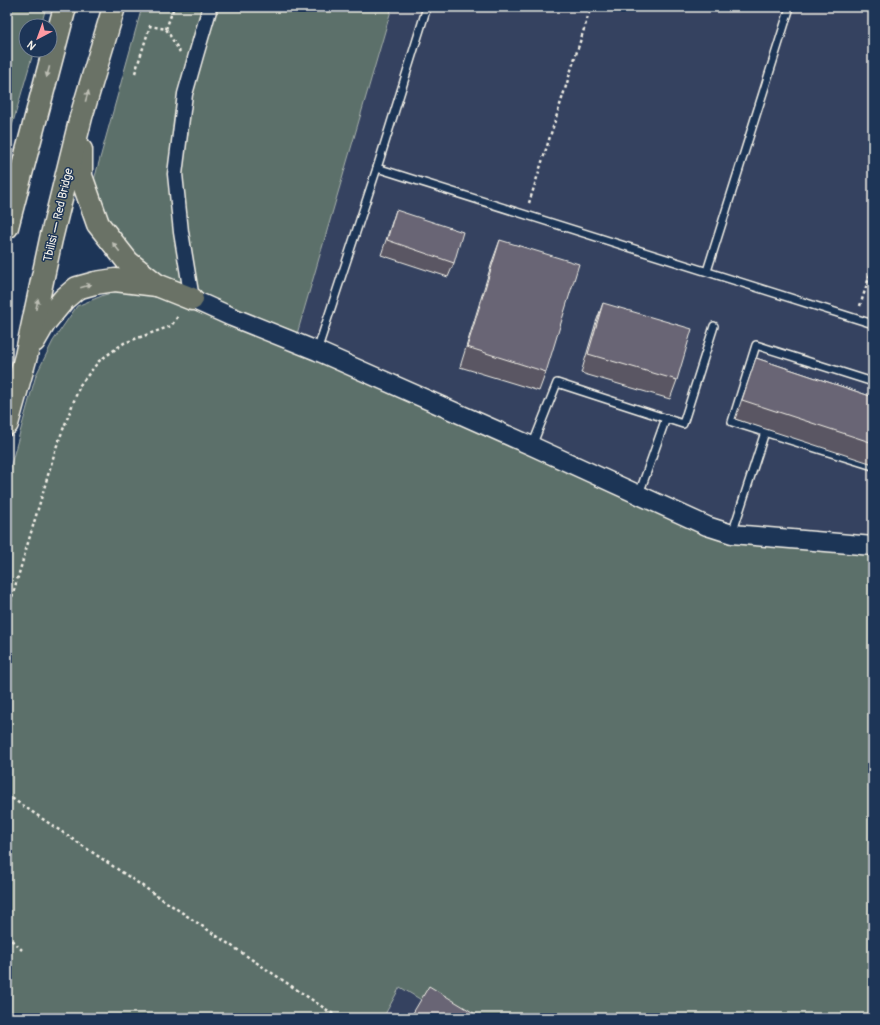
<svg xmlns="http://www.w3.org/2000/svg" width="880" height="1025" font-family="Pangolin,sans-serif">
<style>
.built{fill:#344360}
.green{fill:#5b6f6b;stroke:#a8b0aa}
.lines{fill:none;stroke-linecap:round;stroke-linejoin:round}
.service-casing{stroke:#f4f1e8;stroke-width:10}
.minor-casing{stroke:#f4f1e8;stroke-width:17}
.tertiary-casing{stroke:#f4f1e8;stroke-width:21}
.motorway-casing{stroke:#f4f1e8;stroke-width:25}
.path{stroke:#f4f1e8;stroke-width:2.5;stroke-dasharray:3 3;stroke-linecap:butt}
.service{stroke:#1d3557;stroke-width:7}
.minor{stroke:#1d3557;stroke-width:14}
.tertiary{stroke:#1d3557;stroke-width:18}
.motorway{stroke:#6a7266;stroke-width:22}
.wall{fill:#5a5764;stroke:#f4f1e8}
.building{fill:#696574;stroke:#f4f1e8}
.oneway{fill:#bdbeb4}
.labels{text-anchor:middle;stroke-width:3;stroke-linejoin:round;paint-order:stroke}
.street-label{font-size:12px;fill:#f4f1e8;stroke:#1d3557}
</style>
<rect width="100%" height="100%" fill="#1d3557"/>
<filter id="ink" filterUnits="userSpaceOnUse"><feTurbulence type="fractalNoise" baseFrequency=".025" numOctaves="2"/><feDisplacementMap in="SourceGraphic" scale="8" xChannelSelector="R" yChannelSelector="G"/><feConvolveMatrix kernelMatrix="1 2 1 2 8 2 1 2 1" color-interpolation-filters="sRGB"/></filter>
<g filter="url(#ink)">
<g class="built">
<path d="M 392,7 L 873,7 L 873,541 L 735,530 L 297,334 Z"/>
<path d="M 400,987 L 451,1018 L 383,1018 Z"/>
</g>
<g class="green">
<path d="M 7,7 L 46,7 L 41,26 L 26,26 L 26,50 L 34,50 L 7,143 Z"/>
<path d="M 142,7 L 392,7 L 297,334 L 157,285 L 89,198 Z"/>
<path d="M 147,284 L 733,540 L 873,553 L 873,1018 L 451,1018 L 400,987 L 383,1018 L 7,1018 L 7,479 L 36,375 L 53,341 L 77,306 L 104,295 Z"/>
</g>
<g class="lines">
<g class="service-casing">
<g id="service">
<path d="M 427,7 L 377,168 L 873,324"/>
<path d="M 707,271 L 790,7"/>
<path d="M 317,351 L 377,168"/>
<path d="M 873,382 L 756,345 L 732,422 L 873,466"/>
<path d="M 532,446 L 557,383 L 683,424 L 714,326"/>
<path d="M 639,494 L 666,418"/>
<path d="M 732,534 L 765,432"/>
</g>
</g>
<g class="minor-casing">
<path id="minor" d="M 192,299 L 181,232 L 175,174 L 185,94 L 196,55 L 210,7"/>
</g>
<g class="tertiary-casing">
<path id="tertiary" d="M 192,299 L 232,317 L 317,351 L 532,446 L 707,526 L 732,534 L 873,546"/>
</g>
<g class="motorway-casing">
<g id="motorway">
<path d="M 7,227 L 65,7"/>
<path d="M 157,285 L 192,299"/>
<path d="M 34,341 L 45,322 L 64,299 L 77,288 L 95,283 L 115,280 L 157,285 L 128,262 L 98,224 L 81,176 L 81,150"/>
<path d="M 7,424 L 26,356 L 51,239 L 81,117 L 114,7"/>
</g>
</g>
<g class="path">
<path d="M 166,29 L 174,7"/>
<path d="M 135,73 L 150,26 L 166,29 L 180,52"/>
<path d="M 529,203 L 591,7"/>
<path d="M 860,306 L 873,265"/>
<path d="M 7,614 L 56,448 L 80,385 L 99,361 L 124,343 L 171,326 L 179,315"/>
<path d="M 7,795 L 339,1018"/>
<path d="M 7,936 L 22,950"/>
</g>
<use href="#service" class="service"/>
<use href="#minor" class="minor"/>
<use href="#tertiary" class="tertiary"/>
<use href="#motorway" class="motorway"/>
</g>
<g class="wall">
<path d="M 396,210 L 454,263 L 448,277 L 381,255 Z"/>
<path d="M 500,240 L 546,372 L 539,391 L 460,367 L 493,259 Z"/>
<path d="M 603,303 L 677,380 L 670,399 L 581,373 L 596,322 Z"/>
<path d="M 756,358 L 873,397 L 873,464 L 735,419 Z"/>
</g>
<g class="building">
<path d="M 396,210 L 463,232 L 454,263 L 387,240 Z"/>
<path d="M 500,240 L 579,264 L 546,372 L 467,347 Z"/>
<path d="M 603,303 L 692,329 L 677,380 L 588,354 Z"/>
<path d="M 756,358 L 873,397 L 873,443 L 742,400 Z"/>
<path d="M 429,986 L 482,1018 L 410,1018 Z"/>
</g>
<defs><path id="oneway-solid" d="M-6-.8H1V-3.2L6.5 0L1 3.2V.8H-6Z"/></defs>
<g class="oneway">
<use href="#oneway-solid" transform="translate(48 72) rotate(105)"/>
<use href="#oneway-solid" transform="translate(87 96) rotate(-74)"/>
<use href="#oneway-solid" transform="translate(116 247) rotate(-128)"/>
<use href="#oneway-solid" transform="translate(86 286) rotate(-16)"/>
<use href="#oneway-solid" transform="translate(37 304) rotate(-78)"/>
</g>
</g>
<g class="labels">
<g class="street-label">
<text transform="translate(58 215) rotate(-77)" y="4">Tbilisi — Red Bridge</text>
</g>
</g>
<rect width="880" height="1025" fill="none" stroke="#1d3557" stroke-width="24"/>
<rect x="12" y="12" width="856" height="1001" fill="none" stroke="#f4f1e8" stroke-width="1.5" filter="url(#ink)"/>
<g transform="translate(38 38) rotate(221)"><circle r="19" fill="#1d3557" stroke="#738091"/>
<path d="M0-3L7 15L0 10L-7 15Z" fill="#ff9aa2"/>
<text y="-6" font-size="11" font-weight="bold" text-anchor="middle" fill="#f4f1e8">N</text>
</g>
</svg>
